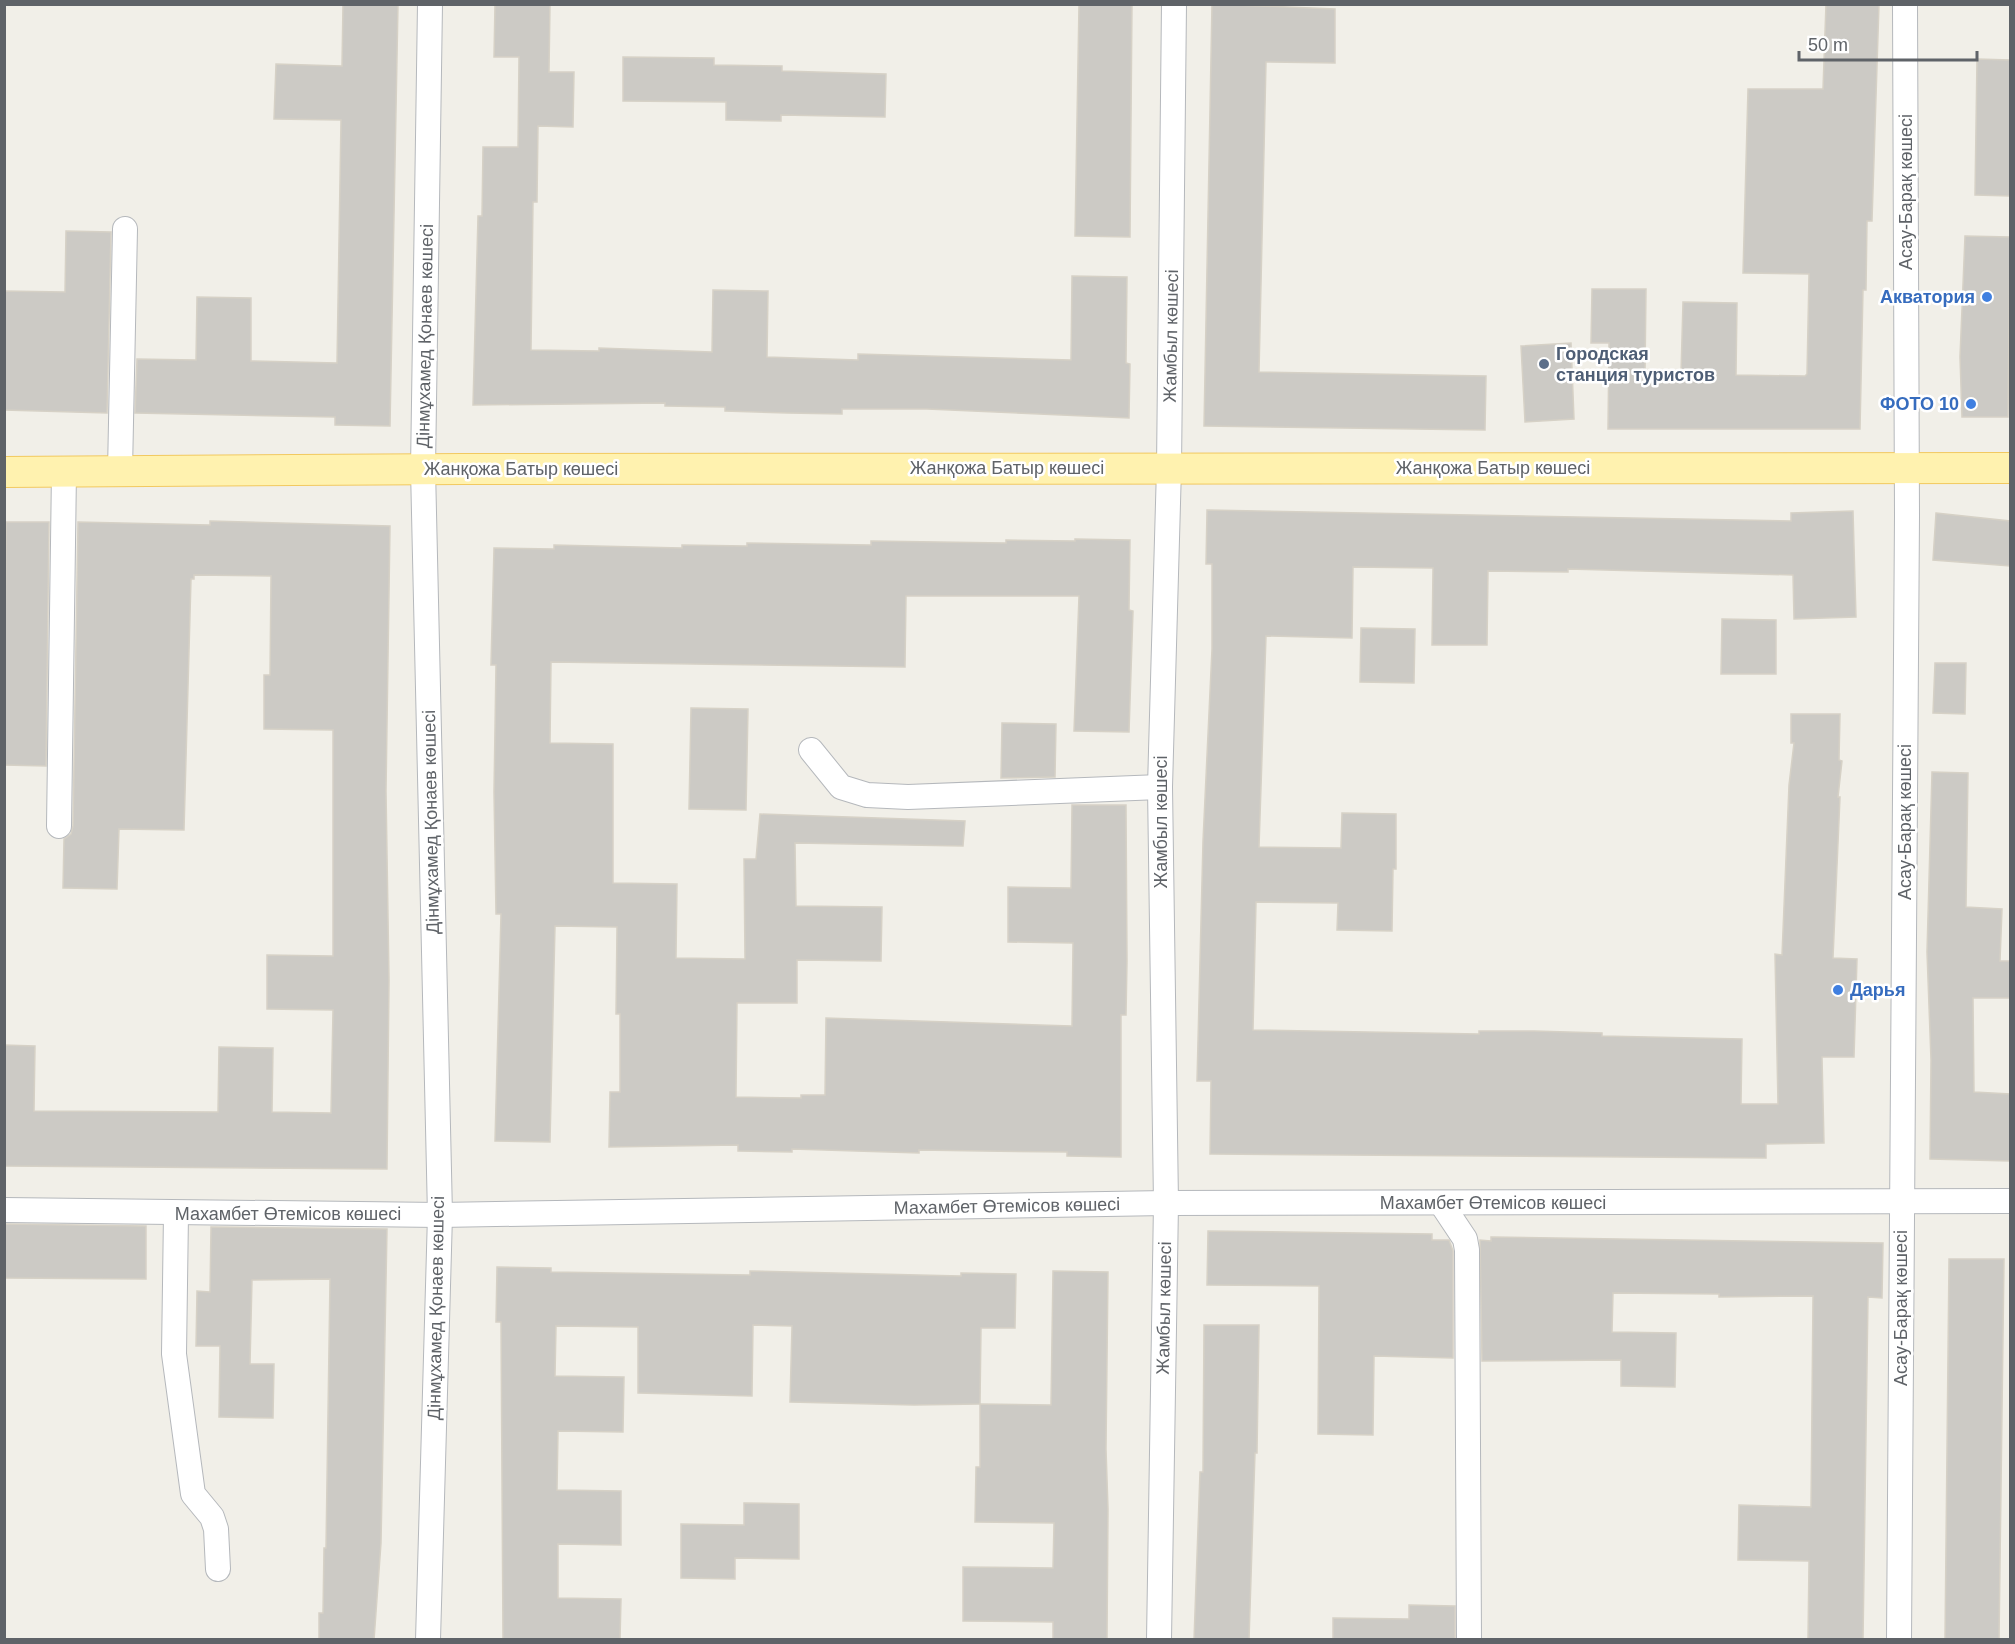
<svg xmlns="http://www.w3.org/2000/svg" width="2015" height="1644" font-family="Helvetica,sans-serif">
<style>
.building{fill:#cccac5;stroke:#d6d1c6;stroke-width:1.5}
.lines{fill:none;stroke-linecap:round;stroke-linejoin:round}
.minor-casing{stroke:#b5b8bc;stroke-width:26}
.major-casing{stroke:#f2c960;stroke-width:32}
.minor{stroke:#fff;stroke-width:24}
.major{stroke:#fff2af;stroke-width:30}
.shop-dot{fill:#3f7fe0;stroke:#fff;stroke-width:2}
.service-dot{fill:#5c6f8a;stroke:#fff;stroke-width:2}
.labels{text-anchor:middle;stroke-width:5;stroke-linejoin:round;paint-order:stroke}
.street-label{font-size:18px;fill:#5f6368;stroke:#fff}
.shop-label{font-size:18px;font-weight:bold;fill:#366cbe;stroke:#fff;text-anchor:end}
.service-label{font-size:18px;font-weight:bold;fill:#4e5e75;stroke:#fff;text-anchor:start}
</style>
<rect width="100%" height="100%" fill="#f1efe8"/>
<g class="building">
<path d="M 343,4 L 398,4 L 390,426 L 335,425 L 335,417 L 135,413 L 137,359 L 196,360 L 197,297 L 251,298 L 251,361 L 337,363 L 341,120 L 274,119 L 276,64 L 342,66 Z"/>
<path d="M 495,4 L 550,4 L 549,72 L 574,72 L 573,127 L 538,126 L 537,202 L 533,202 L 531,350 L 599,351 L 599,348 L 712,352 L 713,290 L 768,291 L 767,357 L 858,360 L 858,354 L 1071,360 L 1072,276 L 1127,277 L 1126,363 L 1130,364 L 1129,418 L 927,409 L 842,409 L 842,414 L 787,413 L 725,411 L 725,407 L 665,406 L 665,403 L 473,405 L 478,216 L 482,216 L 483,147 L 518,147 L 519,57 L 494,57 Z"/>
<path d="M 1079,4 L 1132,4 L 1130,237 L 1075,236 Z"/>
<path d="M 1212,4 L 1335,9 L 1335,63 L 1266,62 L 1259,372 L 1486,376 L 1485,430 L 1204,426 Z"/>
<path d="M 1826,4 L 1879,4 L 1872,221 L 1867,221 L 1866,290 L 1863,290 L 1860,429 L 1608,429 L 1609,343 L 1591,343 L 1592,289 L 1646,289 L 1645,373 L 1681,373 L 1683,302 L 1737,303 L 1736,375 L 1805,376 L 1807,374 L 1809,274 L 1743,273 L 1748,89 L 1823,89 Z"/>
<path d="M 623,57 L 714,58 L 714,65 L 782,66 L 782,71 L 886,74 L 885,117 L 781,115 L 781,121 L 726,120 L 726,102 L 623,101 Z"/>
<path d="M 1977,59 L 2010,60 L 2010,196 L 1975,195 Z"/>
<path d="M 66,231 L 111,232 L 107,413 L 4,410 L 4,291 L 65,292 Z"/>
<path d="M 1965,236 L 2010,237 L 2008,417 L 1962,417 L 1960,357 Z"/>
<path d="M 1571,343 L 1574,419 L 1525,422 L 1521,346 Z"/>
<path d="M 1207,510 L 1791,521 L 1791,513 L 1853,511 L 1856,617 L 1794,619 L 1793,575 L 1568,569 L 1568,572 L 1488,571 L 1487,645 L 1432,645 L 1433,568 L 1353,567 L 1352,638 L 1266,636 L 1259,847 L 1341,848 L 1342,813 L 1396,814 L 1396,869 L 1393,869 L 1392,931 L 1337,930 L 1338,903 L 1256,902 L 1253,1030 L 1479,1034 L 1479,1031 L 1534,1031 L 1602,1033 L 1602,1036 L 1742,1039 L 1741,1104 L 1778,1104 L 1775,954 L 1782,955 L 1789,785 L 1794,743 L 1791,743 L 1791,714 L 1840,714 L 1839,760 L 1842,761 L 1838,797 L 1840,797 L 1833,958 L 1857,959 L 1854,1057 L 1822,1057 L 1824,1143 L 1766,1144 L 1766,1158 L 1210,1154 L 1211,1081 L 1197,1081 L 1203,841 L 1212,649 L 1212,564 L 1206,564 Z"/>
<path d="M 1936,513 L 2010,521 L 2010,566 L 1933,560 Z"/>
<path d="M 210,521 L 390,526 L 386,791 L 389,980 L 387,1169 L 4,1166 L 4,1045 L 35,1046 L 34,1111 L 218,1112 L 219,1047 L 273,1048 L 272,1112 L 331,1113 L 333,1010 L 267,1009 L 267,955 L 333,956 L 333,730 L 264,729 L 264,675 L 270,675 L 271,576 L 194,575 L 194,579 L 191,579 L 184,830 L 119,829 L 117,889 L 63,888 L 64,839 L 71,834 L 73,826 L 78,522 L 210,525 Z"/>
<path d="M 6,522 L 49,522 L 46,766 L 4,765 Z"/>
<path d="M 1075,539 L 1130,540 L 1129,610 L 1133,611 L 1129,732 L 1074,731 L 1079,596 L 906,596 L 905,667 L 551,662 L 550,743 L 613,744 L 613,883 L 677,884 L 676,958 L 745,959 L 744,859 L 756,859 L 760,814 L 965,821 L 963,846 L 795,843 L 796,906 L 882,907 L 881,961 L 797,960 L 797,1003 L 737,1003 L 736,1097 L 801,1098 L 801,1095 L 825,1095 L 826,1018 L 1072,1026 L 1073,943 L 1008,942 L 1008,887 L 1071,888 L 1072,805 L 1126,805 L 1127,961 L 1126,1015 L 1121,1015 L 1121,1157 L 1067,1156 L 1067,1152 L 982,1151 L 919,1150 L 919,1153 L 792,1149 L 792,1152 L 738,1151 L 738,1145 L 609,1147 L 610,1092 L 620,1092 L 620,1014 L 616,1014 L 617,927 L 555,926 L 550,1142 L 495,1141 L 501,914 L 496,914 L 494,792 L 496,665 L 491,665 L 494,548 L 554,549 L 554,545 L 682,548 L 682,545 L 747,546 L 747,543 L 871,545 L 871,541 L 1006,543 L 1006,540 L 1075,541 Z"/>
<path d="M 1722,619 L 1776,620 L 1776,674 L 1721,674 Z"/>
<path d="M 1361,628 L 1415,629 L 1414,683 L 1360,682 Z"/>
<path d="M 1935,663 L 1966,663 L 1965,714 L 1933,713 Z"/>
<path d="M 691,708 L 748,709 L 746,810 L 689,809 Z"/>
<path d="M 1002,723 L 1056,724 L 1055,777 L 1001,778 Z"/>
<path d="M 1932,772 L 1968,773 L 1966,907 L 2002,909 L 2000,961 L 2010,961 L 2010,998 L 1973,998 L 1974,1092 L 2010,1094 L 2010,1161 L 1930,1159 L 1931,1060 L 1927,952 Z"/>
<path d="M 4,1224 L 146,1226 L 146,1279 L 4,1278 Z"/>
<path d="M 211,1227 L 387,1229 L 381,1543 L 374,1640 L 319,1640 L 319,1613 L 323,1613 L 324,1548 L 326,1548 L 330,1279 L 252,1280 L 250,1364 L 274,1364 L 273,1418 L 219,1417 L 220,1346 L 196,1346 L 197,1291 L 210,1292 Z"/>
<path d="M 1208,1231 L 1432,1234 L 1432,1240 L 1449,1240 L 1453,1251 L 1453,1358 L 1374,1356 L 1373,1435 L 1318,1434 L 1319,1286 L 1207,1285 Z"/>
<path d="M 1491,1237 L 1883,1243 L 1882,1298 L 1868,1297 L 1863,1640 L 1808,1640 L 1809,1561 L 1738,1560 L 1739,1505 L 1811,1507 L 1813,1296 L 1719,1297 L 1719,1294 L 1613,1293 L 1612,1332 L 1676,1333 L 1675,1387 L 1621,1386 L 1621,1360 L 1482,1361 L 1480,1240 L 1491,1241 Z"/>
<path d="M 1949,1259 L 2004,1259 L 1999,1640 L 1945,1640 Z"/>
<path d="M 497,1267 L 551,1268 L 551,1272 L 750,1275 L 750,1271 L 961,1276 L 961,1273 L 1016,1274 L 1015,1328 L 981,1328 L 980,1404 L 914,1405 L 790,1402 L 792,1326 L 753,1325 L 752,1396 L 638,1393 L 638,1327 L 556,1326 L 555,1376 L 624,1377 L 623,1432 L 558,1431 L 557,1490 L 621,1491 L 621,1545 L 558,1544 L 558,1598 L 621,1599 L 620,1640 L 503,1640 L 501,1322 L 496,1322 Z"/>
<path d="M 1053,1271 L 1108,1272 L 1106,1449 L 1108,1509 L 1107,1640 L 1053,1640 L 1053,1622 L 963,1621 L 963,1567 L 1053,1568 L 1054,1523 L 975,1522 L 976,1467 L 980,1467 L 980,1404 L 1051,1405 Z"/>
<path d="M 1204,1325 L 1259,1325 L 1257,1453 L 1255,1453 L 1249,1640 L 1194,1640 L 1200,1472 L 1203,1472 Z"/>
<path d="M 744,1503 L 799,1504 L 799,1559 L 735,1558 L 735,1579 L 681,1578 L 681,1524 L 744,1525 Z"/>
<path d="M 1409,1605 L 1455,1606 L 1455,1640 L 1333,1640 L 1333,1618 L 1409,1619 Z"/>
</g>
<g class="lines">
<g class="minor-casing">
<g id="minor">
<path d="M 120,471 L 125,229"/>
<path d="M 811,750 L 841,787 L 867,795 L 908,797 L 1160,787"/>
<path d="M 59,826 L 64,472"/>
<path d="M 1441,1203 L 1465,1239 L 1467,1250 L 1469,1640"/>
<path d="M 4,1210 L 440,1215 L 1166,1203 L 2010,1201"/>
<path d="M 176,1214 L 174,1354 L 193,1494 L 212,1517 L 216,1529 L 218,1569"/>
<path d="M 428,1640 L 440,1215 L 423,469 L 430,4"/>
<path d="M 1159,1640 L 1166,1203 L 1160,787 L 1169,468 L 1174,4"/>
<path d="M 1899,1640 L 1907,516 L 1905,4"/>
</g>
</g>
<g class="major-casing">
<path id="major" d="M 4,472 L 463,469 L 2010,468"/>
</g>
<use href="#minor" class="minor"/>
<use href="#major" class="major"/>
</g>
<g class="shop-dot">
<circle cx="1987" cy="297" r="6"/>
<circle cx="1971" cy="404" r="6"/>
<circle cx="1838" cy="990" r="6"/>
</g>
<circle class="service-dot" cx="1544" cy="364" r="6"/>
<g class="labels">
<g class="street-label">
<text transform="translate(1906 192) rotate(-90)" y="6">Асау-Барақ көшесі</text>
<text transform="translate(425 336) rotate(-89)" y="6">Дінмұхамед Қонаев көшесі</text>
<text transform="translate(1171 336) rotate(-89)" y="6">Жамбыл көшесі</text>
<text x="1007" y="474">Жанқожа Батыр көшесі</text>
<text x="1493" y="474">Жанқожа Батыр көшесі</text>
<text x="521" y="475">Жанқожа Батыр көшесі</text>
<text transform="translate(431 822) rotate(-91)" y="6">Дінмұхамед Қонаев көшесі</text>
<text transform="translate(1161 822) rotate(-90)" y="6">Жамбыл көшесі</text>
<text transform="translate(1905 822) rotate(-90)" y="6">Асау-Барақ көшесі</text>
<text x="1493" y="1209">Махамбет Өтемісов көшесі</text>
<text transform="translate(1007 1206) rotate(-1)" y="6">Махамбет Өтемісов көшесі</text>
<text x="288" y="1220">Махамбет Өтемісов көшесі</text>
<text transform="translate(436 1308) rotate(-89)" y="6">Дінмұхамед Қонаев көшесі</text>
<text transform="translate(1164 1308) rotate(-89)" y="6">Жамбыл көшесі</text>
<text transform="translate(1901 1308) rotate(-90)" y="6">Асау-Барақ көшесі</text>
</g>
<g class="shop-label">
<text x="1975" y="303">Акватория</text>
<text x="1959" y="410">ФОТО 10</text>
<text x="1850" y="996" text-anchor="start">Дарья</text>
</g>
<g class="service-label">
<text x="1556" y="360">Городская<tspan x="1556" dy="21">станция туристов</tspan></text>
</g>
</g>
<rect width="2015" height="1644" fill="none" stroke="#5f6368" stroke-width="12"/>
<path d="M1799 51v9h178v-9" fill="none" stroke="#5f6368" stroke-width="3"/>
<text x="1808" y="51" font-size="18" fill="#5f6368" stroke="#ffffff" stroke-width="4.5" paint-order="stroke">50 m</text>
</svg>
